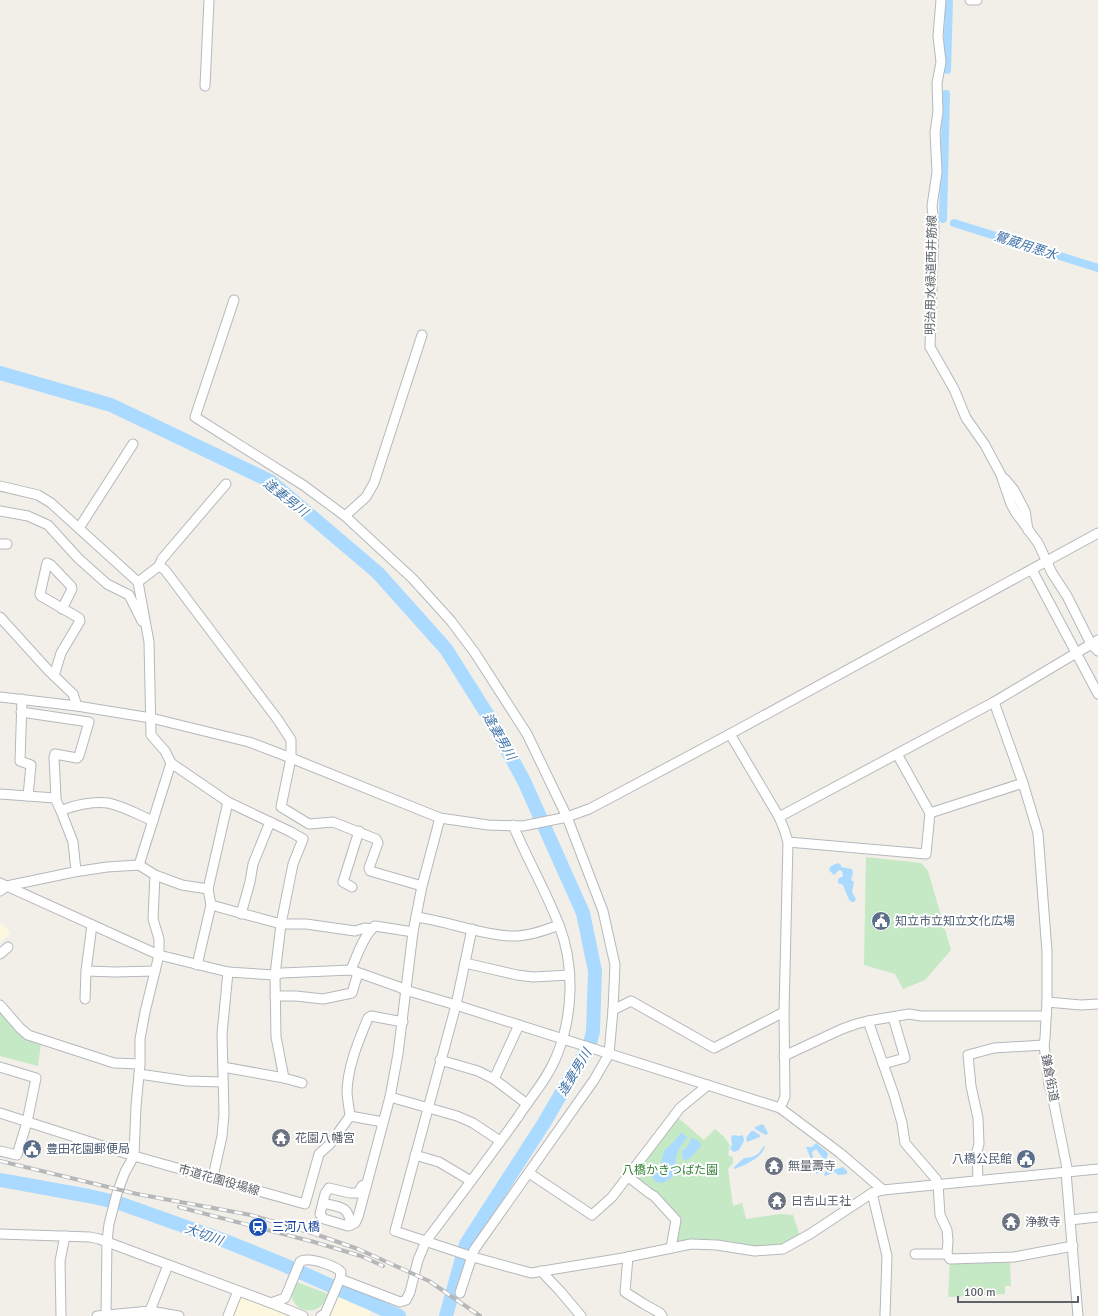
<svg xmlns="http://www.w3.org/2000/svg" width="1098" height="1316" font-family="Signika,'Noto Sans JP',sans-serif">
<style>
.commercial{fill:#fef7e0}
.green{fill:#c5e8c5}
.water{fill:#aadaff}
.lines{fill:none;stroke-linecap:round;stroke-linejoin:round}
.canal{stroke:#aadaff;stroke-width:8}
.river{stroke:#aadaff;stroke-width:14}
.minor-casing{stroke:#b5b8bc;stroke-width:11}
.minor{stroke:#fff;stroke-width:9}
.rail-casing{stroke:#b6b7b8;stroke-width:4}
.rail{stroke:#fff;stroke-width:2.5;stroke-dasharray:8;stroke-linecap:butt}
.labels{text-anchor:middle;stroke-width:4;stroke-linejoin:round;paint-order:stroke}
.street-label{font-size:12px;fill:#5f6368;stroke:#fff}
.service-label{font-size:12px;fill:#4e5e75;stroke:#fff;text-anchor:start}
.worship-label{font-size:12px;fill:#5b616d;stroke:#fff;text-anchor:start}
.park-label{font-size:12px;fill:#348238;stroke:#fff}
.transit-label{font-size:12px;fill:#164399;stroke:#fff;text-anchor:start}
.water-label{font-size:13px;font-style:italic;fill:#4174aa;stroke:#fff}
</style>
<rect width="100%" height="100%" fill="#f1efe8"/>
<g class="commercial">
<path d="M 0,923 L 11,933 L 0,943 Z"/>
<path d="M 239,1293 L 299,1316 L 230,1316 Z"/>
<path d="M 338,1294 L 372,1310 L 370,1316 L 329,1316 Z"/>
</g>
<g class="green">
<path d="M 866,857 L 921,863 L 928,871 L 951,950 L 925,980 L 903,989 L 895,974 L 864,965 Z"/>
<path d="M 0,1012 L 22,1033 L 41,1044 L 38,1066 L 0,1056 Z"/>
<path d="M 677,1117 L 704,1140 L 715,1129 L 724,1137 L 730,1145 L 728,1155 L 733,1157 L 733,1163 L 728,1169 L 733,1206 L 742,1203 L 746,1219 L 780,1214 L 793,1215 L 800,1236 C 772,1256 748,1243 718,1240 C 704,1238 689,1241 675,1242 L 679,1220 L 635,1179 L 633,1173 Z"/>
<path d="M 1003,1261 L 1010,1263 L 1011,1286 L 1005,1286 L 1005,1294 L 948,1297 L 950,1262 Z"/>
<path d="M 297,1282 L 328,1294 C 324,1310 307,1316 296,1305 C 294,1302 291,1298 292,1294 C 292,1290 295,1285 297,1282 Z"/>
</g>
<g class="water">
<path d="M 838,863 L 841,865 L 841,867 L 852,869 L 853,873 L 851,880 L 854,882 L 852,892 L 856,899 L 854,902 L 852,902 L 849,900 L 843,885 L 838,883 L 838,879 L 843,876 L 842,871 L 839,870 L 834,875 L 829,870 L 831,866 Z"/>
<path d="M 763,1124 L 768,1133 L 766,1135 L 755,1129 L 755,1127 Z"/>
<path d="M 751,1131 L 754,1131 L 760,1135 L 760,1137 L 747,1142 L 746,1138 Z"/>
<path d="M 681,1133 L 687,1137 C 680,1147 669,1162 680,1172 L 663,1183 L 656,1182 L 652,1176 L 653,1166 L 659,1168 L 661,1173 L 667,1173 L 661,1162 L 665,1149 L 670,1146 Z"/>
<path d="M 733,1135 L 739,1136 L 743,1135 L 744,1141 L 739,1150 L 734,1152 L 730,1149 L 732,1145 L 731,1137 Z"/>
<path d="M 691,1138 L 699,1141 L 701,1146 L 689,1159 L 683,1160 L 682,1151 L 688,1146 Z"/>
<path d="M 816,1143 L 827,1152 L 828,1154 L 826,1159 L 831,1168 L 836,1169 L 843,1167 L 847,1171 L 847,1174 L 838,1175 L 835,1172 L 825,1176 L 824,1174 L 828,1167 L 827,1164 L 816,1149 L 812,1152 L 814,1162 L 817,1166 L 819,1172 L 817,1174 L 812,1167 L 813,1164 L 806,1147 L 812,1147 Z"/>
<path d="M 765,1145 C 765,1156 744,1166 734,1169 L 734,1167 L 744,1158 L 752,1157 L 758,1154 Z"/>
</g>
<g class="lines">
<g class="canal">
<path d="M 947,70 L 949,0"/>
<path d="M 943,219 L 946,94"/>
<path d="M 954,223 L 1098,268"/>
</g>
<g class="river">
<path d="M 0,373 L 111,405 L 270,481 L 378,573 L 446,649 L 492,722 L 524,781 L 583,913 L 595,971 L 593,1031 L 590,1044 L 544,1123 L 466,1244 L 446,1316"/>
<path d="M 0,1180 L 89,1196 L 119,1203 L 223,1240 L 282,1264 L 399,1316"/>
</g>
<g class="minor-casing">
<g id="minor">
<path d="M 941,0 L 938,36 L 941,62 L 937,83 L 938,112 L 935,132 L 937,172 L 932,206 L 934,226 L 930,347 L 954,389 L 966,418 L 985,445 L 1001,475 L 1011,504 L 1016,513 L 1038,543 L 1052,573 L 1067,596 L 1091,644 L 1098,651"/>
<path d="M 970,0 L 977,0"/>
<path d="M 205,86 L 209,0"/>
<path d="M 234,300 L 195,417 L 303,485 L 345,516 L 413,579 L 451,621 L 475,653 L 527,734 L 567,817 L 603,911 L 615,965 L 613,1010 L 609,1054 L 594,1080 L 474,1250 L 460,1293"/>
<path d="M 1005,479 L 1014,490 L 1025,511 L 1028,530"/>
<path d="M 0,486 L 38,495 L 51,503 L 138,582 L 149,642 L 151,735 L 165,751 L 171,763 L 228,802 L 291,832 L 303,839 L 293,864 L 281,924 L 275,975 L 276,1037 L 284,1078 L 302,1083"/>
<path d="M 0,511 L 28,516 L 48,525 L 78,558 L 107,584 L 129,595 L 142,621"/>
<path d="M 345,516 L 366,497 L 374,483 L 422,335"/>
<path d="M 79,528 L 133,444"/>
<path d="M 0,544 L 7,544"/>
<path d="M 159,566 L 162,559 L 226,484"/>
<path d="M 1032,570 L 1098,694"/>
<path d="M 138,582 L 159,566 L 165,570 L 278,720 L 291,740 L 291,758 L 281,807 L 309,824 L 333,822 L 376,839 L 378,843 L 369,868 L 370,871 L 422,886"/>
<path d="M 0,617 L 48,670 L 73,694 L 77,706"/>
<path d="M 54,676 L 61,653 L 80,621 L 79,618 L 41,596 L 40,594 L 47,563 L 51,565 L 71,586 L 72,589 L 62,609"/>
<path d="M 0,697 L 77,706 L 151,718 L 249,742 L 291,758 L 440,818 L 488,825 L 523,826 L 567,817 L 589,809 L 610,798 L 730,734 L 1098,533"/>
<path d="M 22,699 L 20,761 L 31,765 L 28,796"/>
<path d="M 994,702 L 1023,783 L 1038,833 L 1047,952 L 1047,1002 L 1045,1038 L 1044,1045 L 1049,1085 L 1052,1094 L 1067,1168 L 1066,1172 L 1078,1316"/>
<path d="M 21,712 L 89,722 L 79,756 L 77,758 L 55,754 L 54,757 L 56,798"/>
<path d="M 730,734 L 779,817 L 784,829 L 788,842 L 784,1012 L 785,1097 L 780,1108"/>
<path d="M 0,794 L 55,798 L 61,811 C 74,805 94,801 108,803 C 123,806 139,815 153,821"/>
<path d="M 61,811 L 73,842 L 76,871"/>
<path d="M 930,813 L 1023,783"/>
<path d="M 779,817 L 994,702 L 1098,640"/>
<path d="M 788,842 L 926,854 L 930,813 L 897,754"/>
<path d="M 139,865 L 171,763"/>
<path d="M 0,883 L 159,955 L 228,972 L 275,975 L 282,973 L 351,970 L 399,987 L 405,990 L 456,1005 L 780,1108 L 840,1153 L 883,1190"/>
<path d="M 352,887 L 343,882 L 359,831"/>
<path d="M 0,891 L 7,886 L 74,872 L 107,867 L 139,865 L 155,875 L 182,885 L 208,889"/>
<path d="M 211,905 L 281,924 L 306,924 L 355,931 L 365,928 L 371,929"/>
<path d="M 241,914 L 250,882 L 253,864 L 270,822"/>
<path d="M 416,917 C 447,921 477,934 509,936 C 526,937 543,931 559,925"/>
<path d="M 472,929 L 456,1005 L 395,1231 L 473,1257 L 531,1273 L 623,1258 L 691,1244 L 717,1245 L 755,1251 L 783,1249 L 810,1234 L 872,1193 L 883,1190 L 1098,1169"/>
<path d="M 0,954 L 8,947"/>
<path d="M 465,963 L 517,975 L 533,977 L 570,975"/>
<path d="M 197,965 L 211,905 L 208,889 L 228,802"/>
<path d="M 351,970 C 356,958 364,934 375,926 L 413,932"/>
<path d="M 86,971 L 115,972 L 155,971"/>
<path d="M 275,996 L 296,996 L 323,999 L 352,993 L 358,973"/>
<path d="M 85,999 L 86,971 L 92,925"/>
<path d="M 1047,1002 L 1081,1005 L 1098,1004"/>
<path d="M 0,1005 L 20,1028 L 28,1035 L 114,1063 L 140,1064"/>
<path d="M 613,1010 L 631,1001 L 714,1048 L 784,1012"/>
<path d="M 868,1021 L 894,1095 L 902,1123 L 905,1143 L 936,1179 L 938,1184 L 940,1215 L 947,1230 L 948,1241 L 947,1254"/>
<path d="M 784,1056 L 842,1029 L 856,1024 L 868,1021 L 909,1014 L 921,1016 L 1046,1016"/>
<path d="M 440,1060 L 478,1071 L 494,1079 L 527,1104"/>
<path d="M 883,1064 L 905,1058 L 893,1017"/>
<path d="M 0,1067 L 36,1078 L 27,1122 L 17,1155 L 0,1151"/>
<path d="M 223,1067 L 284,1078"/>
<path d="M 139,1074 L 187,1081 L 223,1082"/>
<path d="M 494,1079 L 519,1025"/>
<path d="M 390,1097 L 457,1116 L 473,1123 L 500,1141"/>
<path d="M 0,1113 L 134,1156 L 305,1204 L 319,1154 L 330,1144 L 350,1116 C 349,1109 348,1101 347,1094 C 347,1068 358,1042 368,1018 L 371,1016 L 403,1022"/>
<path d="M 350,1116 L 383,1122"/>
<path d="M 415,1155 L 439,1162 L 471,1181"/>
<path d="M 529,1173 L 592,1215 L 612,1197 L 680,1108 L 708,1085"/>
<path d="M 627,1176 L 649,1193 L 654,1196 L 676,1220 L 671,1248"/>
<path d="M 213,1177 L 222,1136 L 224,1114 L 222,1034 L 228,972"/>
<path d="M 978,1181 L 977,1151 L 979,1144 L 978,1118 L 971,1086 L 968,1055 L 994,1048 L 1044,1045"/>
<path d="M 367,1183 L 362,1186 L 358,1193 L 350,1193 L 329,1188 L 325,1194 L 320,1214 L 324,1219 L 348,1226 L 355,1223 L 358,1217 L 390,1097 L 398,1054 L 413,932 L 422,886 L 440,818"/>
<path d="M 872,1193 L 887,1256 L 885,1316"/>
<path d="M 323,1203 C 341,1208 348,1205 351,1225"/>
<path d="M 1070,1220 L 1098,1217"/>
<path d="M 0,1234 L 90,1237 L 99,1239 L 271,1303 L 303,1316"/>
<path d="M 915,1254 L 947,1254 L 950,1259 L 1014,1257 L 1073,1246"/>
<path d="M 628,1257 L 625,1292 L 644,1304 L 660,1313 L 662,1316"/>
<path d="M 541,1271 L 560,1291 L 581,1316"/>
<path d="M 340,1279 L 400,1302 L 406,1300 L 410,1292 L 418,1260 L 426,1241 C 457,1200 488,1159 518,1117 C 531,1097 548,1078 557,1055 C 573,1015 575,966 559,925 C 546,891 527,859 513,825"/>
<path d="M 271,1303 L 285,1298 L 300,1262 C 301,1261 304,1260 306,1260 C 314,1259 336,1266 341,1272 L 340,1279 L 325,1314 L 321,1316"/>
<path d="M 106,1315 L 107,1241 L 109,1224 L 117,1193 L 125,1172 L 134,1156 L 136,1106 L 140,1064 L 140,1039 L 145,1012 L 159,955 L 159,939 L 153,919 L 155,875"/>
<path d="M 61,1316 L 60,1261 L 65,1236"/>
<path d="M 97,1316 L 150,1311 L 179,1316"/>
<path d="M 148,1316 L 168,1265"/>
<path d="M 228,1316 L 238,1291"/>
</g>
</g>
<use href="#minor" class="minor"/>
<g class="rail-casing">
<g id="rail">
<path d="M 0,1161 L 137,1194 L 251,1215 L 315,1234 L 358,1249 L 429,1281 L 480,1316"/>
<path d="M 179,1207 L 314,1242 L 361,1256 L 383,1266"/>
</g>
</g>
<use href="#rail" class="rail"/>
</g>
<defs>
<g id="civic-disc" transform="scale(1)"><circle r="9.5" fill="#5c6f8a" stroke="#fff"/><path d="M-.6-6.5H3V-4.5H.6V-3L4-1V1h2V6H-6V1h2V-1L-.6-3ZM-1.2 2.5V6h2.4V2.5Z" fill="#fff"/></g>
<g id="temple-disc" transform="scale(1)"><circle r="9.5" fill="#6b7280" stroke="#fff"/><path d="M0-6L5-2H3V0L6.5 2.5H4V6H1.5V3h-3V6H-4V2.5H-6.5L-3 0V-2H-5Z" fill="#fff"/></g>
<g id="station-disc" transform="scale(1)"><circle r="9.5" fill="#1a4fb4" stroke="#fff"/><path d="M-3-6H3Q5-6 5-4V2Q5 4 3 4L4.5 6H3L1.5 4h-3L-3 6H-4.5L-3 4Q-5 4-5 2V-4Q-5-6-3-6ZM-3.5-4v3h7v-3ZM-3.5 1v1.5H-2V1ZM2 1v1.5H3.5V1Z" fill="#fff"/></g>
</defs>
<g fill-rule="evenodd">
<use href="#civic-disc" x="881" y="921"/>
<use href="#temple-disc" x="281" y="1138"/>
<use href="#civic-disc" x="32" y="1149"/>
<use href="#civic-disc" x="1026" y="1159"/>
<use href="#temple-disc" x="774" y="1166"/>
<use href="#temple-disc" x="777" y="1201"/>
<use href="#temple-disc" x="1011" y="1222"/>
<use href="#station-disc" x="258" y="1227"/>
</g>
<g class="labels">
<g class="street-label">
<text transform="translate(931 275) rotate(-89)" y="4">明治用水緑道西井筋線</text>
<text transform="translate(1050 1078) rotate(79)" y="4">鎌倉街道</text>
<text transform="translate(219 1180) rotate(16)" y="4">市道花園役場線</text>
</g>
<g class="service-label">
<text x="895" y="925">知立市立知立文化広場</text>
<text x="46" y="1153">豊田花園郵便局</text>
<text x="1012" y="1163" text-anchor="end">八橋公民館</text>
</g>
<g class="worship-label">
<text x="295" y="1142">花園八幡宮</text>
<text x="788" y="1170">無量壽寺</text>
<text x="791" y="1205">日吉山王社</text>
<text x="1025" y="1226">浄教寺</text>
</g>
<g class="park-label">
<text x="670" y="1174">八橋かきつばた園</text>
</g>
<g class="transit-label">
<text x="272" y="1231">三河八橋</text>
</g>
<g class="water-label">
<text transform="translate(1026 245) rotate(18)" y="5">鷺蔵用悪水</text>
<text transform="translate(286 497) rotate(38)" y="5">逢妻男川</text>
<text transform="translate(500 736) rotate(60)" y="5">逢妻男川</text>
<text transform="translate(574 1072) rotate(-59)" y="5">逢妻男川</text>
<text transform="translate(204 1234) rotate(20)" y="5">大切川</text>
</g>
</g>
<path d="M958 1296v6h120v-6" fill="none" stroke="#5f6368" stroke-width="2"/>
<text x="964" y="1296" font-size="12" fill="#5f6368" stroke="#ffffff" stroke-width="3" paint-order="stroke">100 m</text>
</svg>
